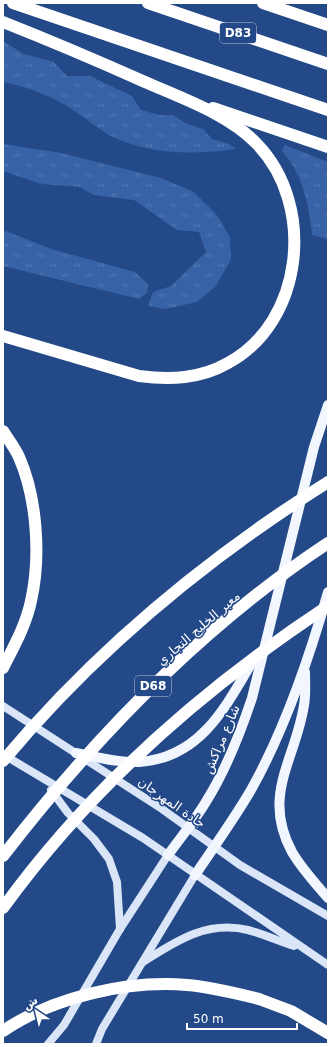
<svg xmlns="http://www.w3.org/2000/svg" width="331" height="1047" font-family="'DejaVu Sans',Cairo,sans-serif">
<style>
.grass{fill:url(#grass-tufts)}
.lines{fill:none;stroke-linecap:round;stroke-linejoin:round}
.secondary{stroke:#dae5f8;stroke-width:8}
.primary{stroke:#f2f6fe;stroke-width:10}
.highway{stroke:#fff;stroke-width:12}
.highway-bridge{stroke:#fff;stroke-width:12}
.labels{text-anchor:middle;stroke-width:3;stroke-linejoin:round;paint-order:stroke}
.shield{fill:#234988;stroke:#bdc8db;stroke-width:1}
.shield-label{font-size:12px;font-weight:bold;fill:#fff}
.street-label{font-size:13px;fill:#fff;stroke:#234988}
</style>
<defs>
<pattern id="grass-tufts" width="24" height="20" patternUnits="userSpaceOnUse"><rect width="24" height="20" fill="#3762a5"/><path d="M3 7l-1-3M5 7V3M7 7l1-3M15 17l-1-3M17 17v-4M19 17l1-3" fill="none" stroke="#557ab2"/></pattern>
</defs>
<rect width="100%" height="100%" fill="#234988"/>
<g class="grass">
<path d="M 3,41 L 24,54 L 54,62 L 67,76 L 90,76 L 132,96 L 141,110 L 159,115 L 173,115 L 187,124 L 203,129 L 212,139 L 229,144 L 236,149 C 196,155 149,155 111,136 C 98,129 86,118 73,110 C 53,96 27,87 3,82 Z"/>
<path d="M 3,144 L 61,153 L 161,178 L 194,192 L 216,214 L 230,237 L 231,260 L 215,287 L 197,302 L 165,309 L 148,306 L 153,292 L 171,286 L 206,252 L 199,232 L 177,230 L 134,200 L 94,195 L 80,187 L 41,184 L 3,171 Z"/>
<path d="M 285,145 L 328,162 L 328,239 L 312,235 C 310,214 306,191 296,172 C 293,164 287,158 282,151 Z"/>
<path d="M 3,230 L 51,249 L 135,272 L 148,284 L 147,293 L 139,299 L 3,266 Z"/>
</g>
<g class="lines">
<g class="secondary">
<path d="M 3,706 L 162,809 L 240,865 L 328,916"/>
<path d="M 4,755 L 143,838 L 328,965"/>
<path d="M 51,790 L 68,813 L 94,839 L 109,859 L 117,882 L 120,929"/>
<path d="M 143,962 C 176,941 207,920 248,930 C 263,934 279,941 294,946"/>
<path d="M 48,1044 L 64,1025 L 120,929 L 168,855"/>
<path d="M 96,1044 L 102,1029 L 195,875"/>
</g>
<g class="primary">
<path d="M 305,672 C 305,683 306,695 304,705 C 296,759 261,795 292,852 C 302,869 315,883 328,898"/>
<path d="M 76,753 C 96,757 118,763 139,762 C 201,758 226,706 254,659"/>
<path d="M 168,855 C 181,837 196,819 207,800 C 227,768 240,734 252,698 L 314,447 L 328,405"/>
<path d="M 195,875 C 214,847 234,819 251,790 C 285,729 309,659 328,592"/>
</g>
<g class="highway">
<path d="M 13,3 L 328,110"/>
<path d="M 148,3 L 328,64"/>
<path d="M 263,3 L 328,25"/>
<path d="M 3,22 C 51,41 98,61 145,82 C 182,98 230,115 257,144 C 316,205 304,322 228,363 C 200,379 170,380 139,376 L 3,336"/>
<path d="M 213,108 L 328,147"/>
<path d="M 3,431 C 8,439 15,448 19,457 C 37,498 41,557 31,601 C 26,625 14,646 3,668"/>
<path d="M 259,999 L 291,1011 L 328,1033"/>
</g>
<g class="highway-bridge">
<path d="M 3,761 C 95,651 207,558 328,482"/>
<path d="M 3,856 C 95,737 202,626 328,543"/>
<path d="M 3,908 C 90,788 205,687 328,606"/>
<path d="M 3,1031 C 53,997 128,980 187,985 C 212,987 235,993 259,999"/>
</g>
</g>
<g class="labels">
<g class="shield">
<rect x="220" y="23" width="36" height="20" rx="3"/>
<rect x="135" y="676" width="36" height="20" rx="3"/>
</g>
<g class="shield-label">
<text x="238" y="37">D83</text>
<text x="153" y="690">D68</text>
</g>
<g class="street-label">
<text transform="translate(198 628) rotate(-41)" y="5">معبر الخليج التجاري</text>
<text transform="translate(221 739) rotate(-67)" y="5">شارع مراكش</text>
<text transform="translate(172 802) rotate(35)" y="5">جادة المهرجان</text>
</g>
</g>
<rect width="331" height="1047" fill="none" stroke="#ffffff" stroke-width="8"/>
<g transform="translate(36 1011) rotate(325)" stroke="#234988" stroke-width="3" paint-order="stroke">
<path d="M0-3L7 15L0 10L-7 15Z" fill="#ffffff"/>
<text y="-6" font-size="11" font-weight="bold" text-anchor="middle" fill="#ffffff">ش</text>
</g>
<path d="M187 1023v6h110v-6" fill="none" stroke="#ffffff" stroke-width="2"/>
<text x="193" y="1023" font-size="12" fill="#ffffff" stroke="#234988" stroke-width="3" paint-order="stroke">50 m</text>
</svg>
